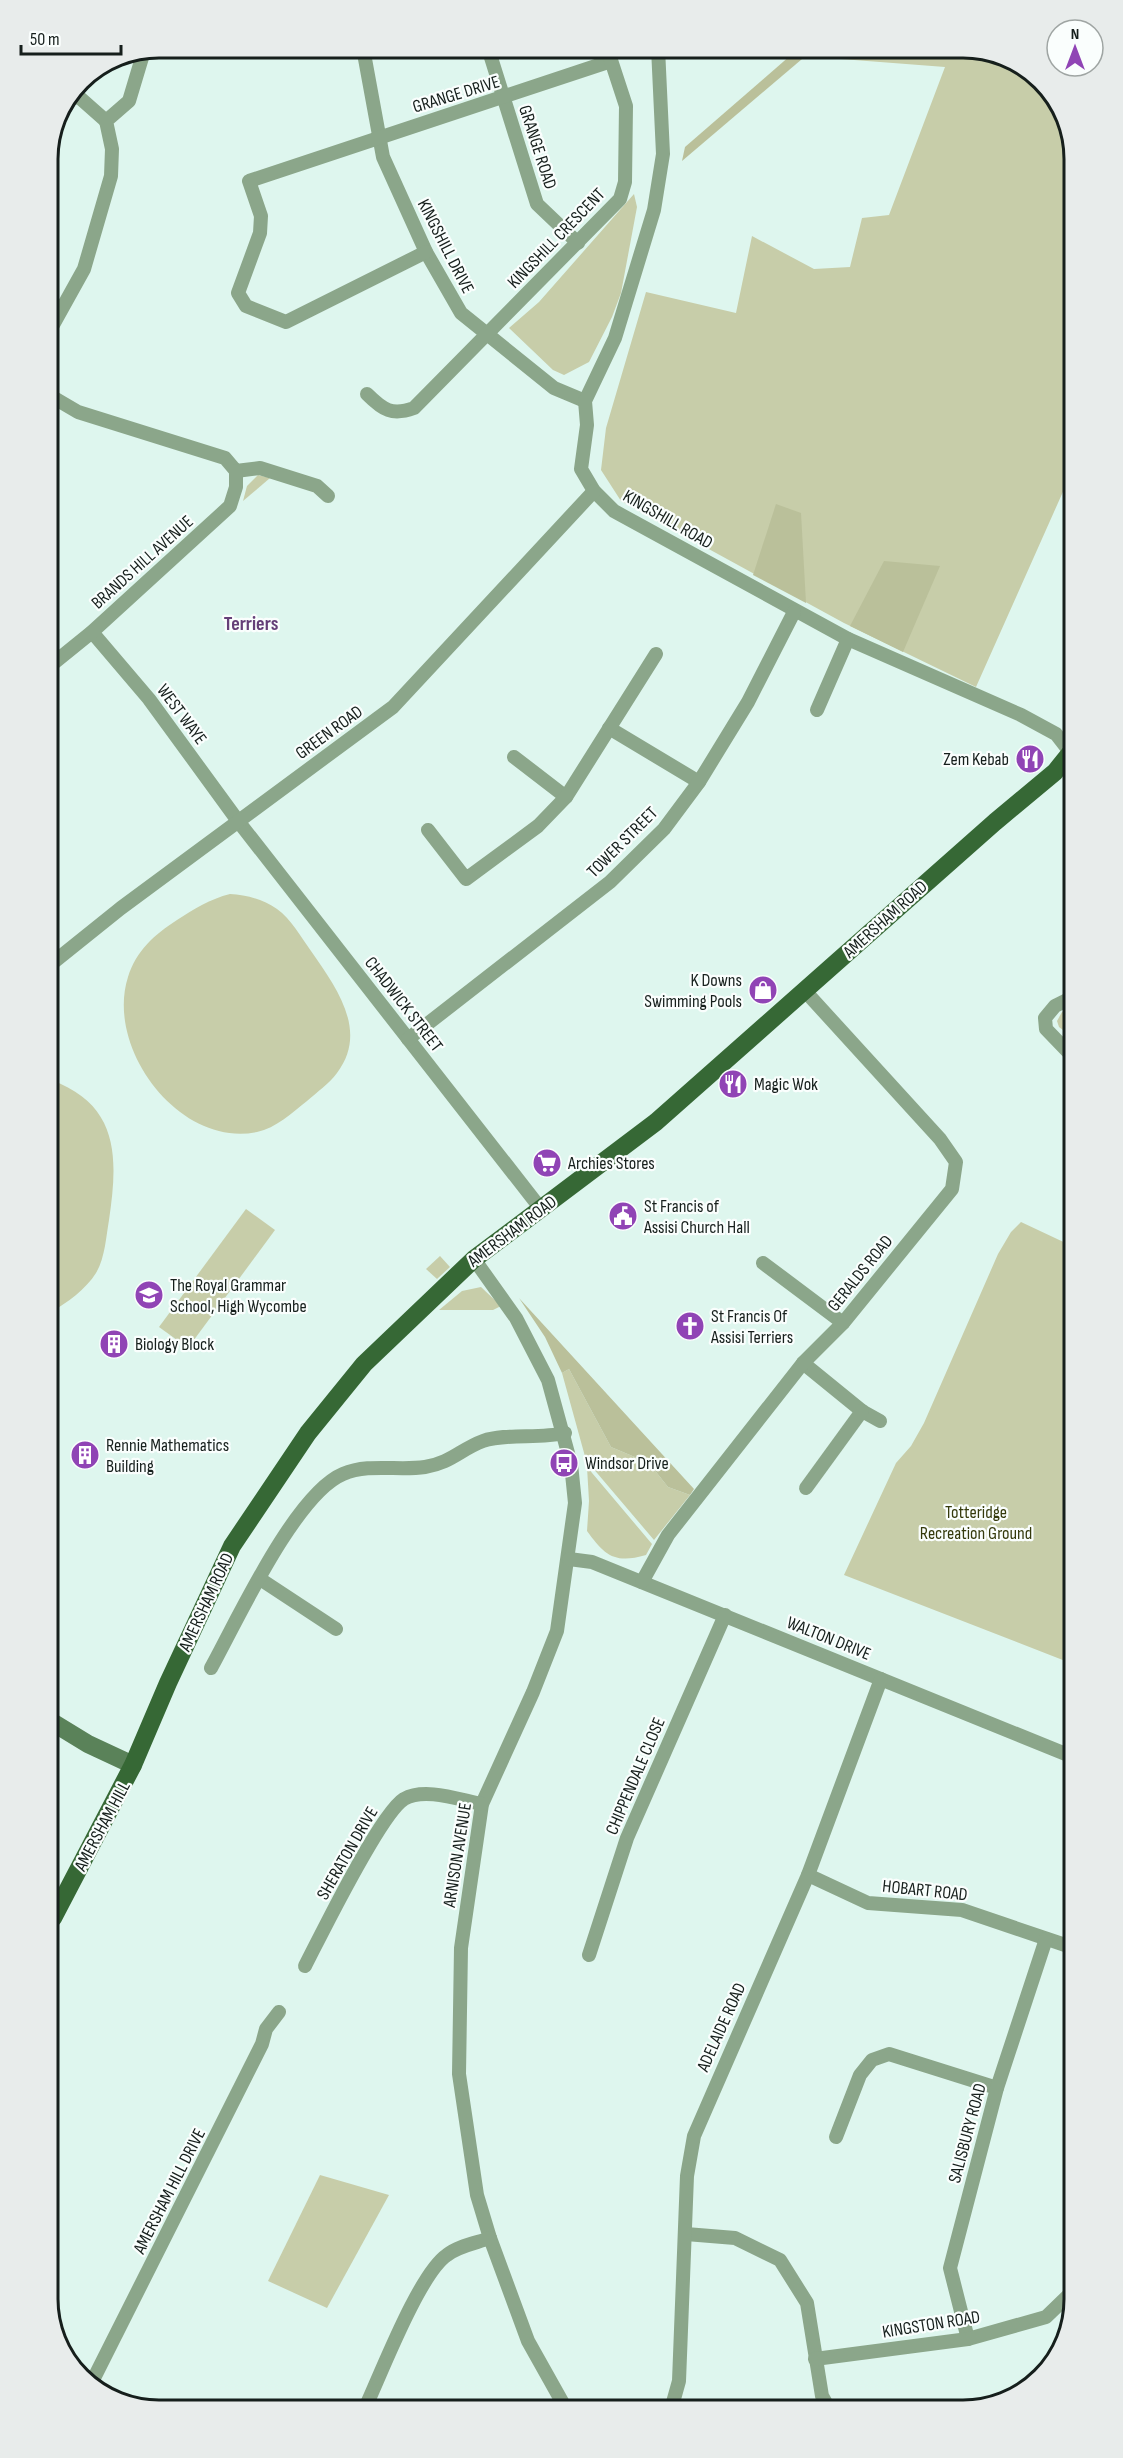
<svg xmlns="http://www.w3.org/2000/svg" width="1123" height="2458" font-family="'Sofia Sans Condensed',sans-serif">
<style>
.green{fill:#c7cda9}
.forest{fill:#bac09a}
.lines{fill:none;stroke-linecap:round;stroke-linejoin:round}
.street{stroke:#8ba68a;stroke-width:14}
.secondary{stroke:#5a8259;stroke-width:18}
.primary{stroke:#366835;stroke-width:18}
.labels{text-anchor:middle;stroke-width:4.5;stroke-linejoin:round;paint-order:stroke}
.street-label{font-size:18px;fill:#161f1c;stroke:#fafefd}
.poi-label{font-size:18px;fill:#161f1c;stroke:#fafefd;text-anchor:start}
.park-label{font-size:18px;fill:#353a0c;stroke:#fafefd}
.neighbourhood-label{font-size:20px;font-weight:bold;fill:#653f78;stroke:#fafefd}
.rim{fill:none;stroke:#161f1c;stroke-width:3}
</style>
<rect width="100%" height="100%" fill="#def6ee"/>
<g class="green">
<path d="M 830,48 L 972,48 L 1032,71 L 1069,123 L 1070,476 L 976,687 L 844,623 L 621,501 L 601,470 L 606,428 L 646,292 L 736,313 L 752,236 L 814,269 L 850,267 L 862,218 L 889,215 L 945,67 L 828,58 Z"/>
<path d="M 634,194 L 637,207 L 621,293 L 612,317 L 589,362 L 564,375 L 553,370 L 509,328 L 539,302 Z"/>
<path d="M 258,475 L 270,478 L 243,501 L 247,486 Z"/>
<path d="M 230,894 C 246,895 263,899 277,909 C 291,919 301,937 311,951 C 336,987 369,1031 337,1073 C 329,1084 317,1092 307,1101 C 292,1113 276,1128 257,1132 C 180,1148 105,1049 128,977 C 136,951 155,934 177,920 C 194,909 210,899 230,894 Z"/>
<path d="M 1071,1009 L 1072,1037 L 1059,1027 L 1057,1021 L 1062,1012 Z"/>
<path d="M 51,1080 C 120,1105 118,1159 109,1220 C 106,1237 105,1258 96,1273 C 86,1289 67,1303 51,1312 Z"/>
<path d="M 246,1209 L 275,1230 L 188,1348 L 159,1327 Z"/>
<path d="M 1021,1222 L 1072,1246 L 1073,1664 L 844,1575 L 896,1463 L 911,1446 L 924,1423 L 998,1254 L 1011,1232 Z"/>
<path d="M 440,1256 L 450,1267 L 437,1279 L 426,1269 Z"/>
<path d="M 481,1287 L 501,1306 L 493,1310 L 439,1310 L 462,1291 Z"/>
<path d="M 569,1369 L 611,1447 L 649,1463 L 668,1487 L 690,1495 L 654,1540 L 586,1460 L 562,1373 Z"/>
<path d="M 587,1467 L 652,1544 L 646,1555 C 615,1564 605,1556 587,1531 L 589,1501 Z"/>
<path d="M 320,2175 L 389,2195 L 327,2308 L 268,2281 Z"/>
</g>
<g class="forest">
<path d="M 799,48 L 815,48 L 682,161 L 685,147 Z"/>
<path d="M 776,504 L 801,513 L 806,603 L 753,575 Z"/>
<path d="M 884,561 L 940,566 L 903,652 L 850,626 Z"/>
<path d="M 519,1298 L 694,1489 L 690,1495 L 668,1487 L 649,1463 L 611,1447 L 569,1369 L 562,1373 L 545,1337 Z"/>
</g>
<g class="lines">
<g class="street">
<path d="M 363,48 L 383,157 L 426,252 L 461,313 L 554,388 L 585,401"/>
<path d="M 488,48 L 537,204 L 578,243"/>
<path d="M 658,48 L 663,154 L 654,210 L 615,338 L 585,401 L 587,425 L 581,469 L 594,491 L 614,511 L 848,639 L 1021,715 L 1056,734 L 1070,752"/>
<path d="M 73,97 L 80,98 L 106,121"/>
<path d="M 426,252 L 286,322 L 246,306 L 238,293 L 260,233 L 261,216 L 249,181 L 611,61"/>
<path d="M 49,332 L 84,269 L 111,176 L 112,149 L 106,121 L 129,101 L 144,51"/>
<path d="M 367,394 C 383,410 392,416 414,408 L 620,199 L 625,182 L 626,106 L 607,48"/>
<path d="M 49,395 L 78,412 L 225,458 L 236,471 L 260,468 L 317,486 L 328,496"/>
<path d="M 92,632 L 149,699 L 238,821 L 541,1209"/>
<path d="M 50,666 L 92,632 L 230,506 L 236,487 L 236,471"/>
<path d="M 817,710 L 848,639"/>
<path d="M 609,728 L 699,782"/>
<path d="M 514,757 L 566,797"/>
<path d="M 428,830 L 466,879 L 538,826 L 566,797 L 656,654"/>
<path d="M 50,965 L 121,908 L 393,707 L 594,491"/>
<path d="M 1071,998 L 1055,1006 L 1045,1018 L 1046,1029 L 1072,1056"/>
<path d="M 408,1039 L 610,882 L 664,829 L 699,782 L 748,702 L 794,612"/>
<path d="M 474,1259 L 516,1318 L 548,1380 L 571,1464 L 575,1503 L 557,1631 L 533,1692 L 482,1804 L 461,1948 L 459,2074 L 477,2195 L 490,2238 L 528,2341 L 565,2407"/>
<path d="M 763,1263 L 843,1323"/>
<path d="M 803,1363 L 862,1411 L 880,1421"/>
<path d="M 806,1488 L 862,1411"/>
<path d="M 569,1559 L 592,1562 L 1073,1757"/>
<path d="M 260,1579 L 336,1629"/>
<path d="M 642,1582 L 668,1535 L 803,1363 L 843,1323 L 952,1189 L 956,1162 L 940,1139 L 805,991"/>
<path d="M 211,1668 C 237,1621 295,1494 343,1474 C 369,1463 398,1471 425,1467 C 451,1463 461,1449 483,1441 C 506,1433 539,1439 565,1433"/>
<path d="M 808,1875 L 868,1903 L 962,1910 L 1074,1948"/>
<path d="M 589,1955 L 627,1838 L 725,1615"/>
<path d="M 305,1966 C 321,1935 380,1814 404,1799 C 425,1787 460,1800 482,1804"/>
<path d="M 836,2137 L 860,2075 L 872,2060 L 889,2054 L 997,2088"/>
<path d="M 686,2234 L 735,2238 L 780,2260 L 807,2303 L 822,2396 L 827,2405"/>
<path d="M 968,2339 L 950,2268 L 997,2088 L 1046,1939"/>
<path d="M 815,2359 L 968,2339 L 1046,2317 L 1075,2289"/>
<path d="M 90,2386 L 262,2044 L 266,2029 L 279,2012"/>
<path d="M 672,2406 L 679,2381 L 687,2176 L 694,2136 L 808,1875 L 881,1679"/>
<path d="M 365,2408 C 381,2374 419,2274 447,2255 C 458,2246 476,2243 490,2238"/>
</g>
<path class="secondary" d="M 52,1722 L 88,1744 L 133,1765"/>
<path class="primary" d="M 53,1918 L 133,1765 L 168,1683 L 232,1546 L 308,1433 L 364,1364 L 474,1259 L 656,1122 L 995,822 L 1055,772 L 1071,752"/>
</g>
<defs>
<g id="restaurant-disc" transform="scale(1.5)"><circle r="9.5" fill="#9044b5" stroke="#fafefd"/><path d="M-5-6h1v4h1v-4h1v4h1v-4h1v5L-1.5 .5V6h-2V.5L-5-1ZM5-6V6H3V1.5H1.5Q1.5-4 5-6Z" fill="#fff"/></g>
<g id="shop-disc" transform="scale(1.5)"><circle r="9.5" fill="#9044b5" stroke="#fafefd"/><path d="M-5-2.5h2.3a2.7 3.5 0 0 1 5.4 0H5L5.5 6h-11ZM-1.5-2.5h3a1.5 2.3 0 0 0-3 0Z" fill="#fff"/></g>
<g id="supermarket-disc" transform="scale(1.5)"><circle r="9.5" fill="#9044b5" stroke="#fafefd"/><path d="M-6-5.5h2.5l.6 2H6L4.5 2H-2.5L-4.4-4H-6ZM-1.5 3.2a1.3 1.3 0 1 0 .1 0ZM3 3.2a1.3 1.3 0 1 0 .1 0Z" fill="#fff"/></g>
<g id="civic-disc" transform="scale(1.5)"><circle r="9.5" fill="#9044b5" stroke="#fafefd"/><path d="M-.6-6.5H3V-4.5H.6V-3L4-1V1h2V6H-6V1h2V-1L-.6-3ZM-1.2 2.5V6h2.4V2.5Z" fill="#fff"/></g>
<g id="school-disc" transform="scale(1.5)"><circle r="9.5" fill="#9044b5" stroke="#fafefd"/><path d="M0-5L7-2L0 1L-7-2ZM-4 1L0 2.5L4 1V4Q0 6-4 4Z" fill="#fff"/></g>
<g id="church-disc" transform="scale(1.5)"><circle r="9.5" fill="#9044b5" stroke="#fafefd"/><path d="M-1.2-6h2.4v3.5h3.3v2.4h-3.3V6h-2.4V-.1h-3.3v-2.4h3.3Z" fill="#fff"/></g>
<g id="building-disc" transform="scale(1.5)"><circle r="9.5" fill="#9044b5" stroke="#fafefd"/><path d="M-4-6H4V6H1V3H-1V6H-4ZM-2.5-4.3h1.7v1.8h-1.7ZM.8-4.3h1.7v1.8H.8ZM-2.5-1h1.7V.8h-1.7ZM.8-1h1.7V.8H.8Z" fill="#fff"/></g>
<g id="bus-disc" transform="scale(1.5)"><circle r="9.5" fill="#9044b5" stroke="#fafefd"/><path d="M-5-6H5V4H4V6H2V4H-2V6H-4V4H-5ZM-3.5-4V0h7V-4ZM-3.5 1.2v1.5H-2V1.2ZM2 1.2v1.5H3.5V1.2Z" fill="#fff"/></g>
</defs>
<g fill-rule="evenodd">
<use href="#restaurant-disc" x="1030" y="759"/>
<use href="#shop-disc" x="763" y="990"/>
<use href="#restaurant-disc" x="733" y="1084"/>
<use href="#supermarket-disc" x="547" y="1163"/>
<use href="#civic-disc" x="623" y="1216"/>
<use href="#school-disc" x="149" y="1295"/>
<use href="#church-disc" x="690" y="1326"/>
<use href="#building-disc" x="114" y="1344"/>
<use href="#building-disc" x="85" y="1455"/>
<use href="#bus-disc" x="564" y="1463"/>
</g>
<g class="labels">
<g class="street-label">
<text transform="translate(456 94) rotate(-17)" y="6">GRANGE DRIVE</text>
<text transform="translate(538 147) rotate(72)" y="6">GRANGE ROAD</text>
<text transform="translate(556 238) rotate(-46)" y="6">KINGSHILL CRESCENT</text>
<text transform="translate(446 246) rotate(63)" y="6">KINGSHILL DRIVE</text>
<text transform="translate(668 519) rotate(30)" y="6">KINGSHILL ROAD</text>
<text transform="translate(142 562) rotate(-42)" y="6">BRANDS HILL AVENUE</text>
<text transform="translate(182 714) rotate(53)" y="6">WEST WAYE</text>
<text transform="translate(329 732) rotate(-36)" y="6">GREEN ROAD</text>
<text transform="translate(622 842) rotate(-45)" y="6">TOWER STREET</text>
<text transform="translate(885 919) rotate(-42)" y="6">AMERSHAM ROAD</text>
<text transform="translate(404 1004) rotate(52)" y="6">CHADWICK STREET</text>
<text transform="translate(512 1231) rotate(-37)" y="6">AMERSHAM ROAD</text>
<text transform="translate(860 1273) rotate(-51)" y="6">GERALDS ROAD</text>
<text transform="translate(206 1602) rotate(-65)" y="6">AMERSHAM ROAD</text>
<text transform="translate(829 1638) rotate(22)" y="6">WALTON DRIVE</text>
<text transform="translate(635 1776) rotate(-67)" y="6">CHIPPENDALE CLOSE</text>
<text transform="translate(102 1826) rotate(-62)" y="6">AMERSHAM HILL</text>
<text transform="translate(347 1853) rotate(-60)" y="6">SHERATON DRIVE</text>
<text transform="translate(457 1855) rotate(-81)" y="6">ARNISON AVENUE</text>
<text transform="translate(925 1890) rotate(6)" y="6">HOBART ROAD</text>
<text transform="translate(721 2027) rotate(-66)" y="6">ADELAIDE ROAD</text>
<text transform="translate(967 2133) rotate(-75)" y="6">SALISBURY ROAD</text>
<text transform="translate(169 2191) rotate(-63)" y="6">AMERSHAM HILL DRIVE</text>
<text transform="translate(931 2324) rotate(-9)" y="6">KINGSTON ROAD</text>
</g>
<g class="poi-label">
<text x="1009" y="765" text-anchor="end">Zem Kebab</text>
<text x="742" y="986" text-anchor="end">K Downs<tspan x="742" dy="21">Swimming Pools</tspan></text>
<text x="754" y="1090">Magic Wok</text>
<text x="568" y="1169">Archies Stores</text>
<text x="644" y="1212">St Francis of<tspan x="644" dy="21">Assisi Church Hall</tspan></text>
<text x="170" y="1291">The Royal Grammar<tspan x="170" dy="21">School, High Wycombe</tspan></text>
<text x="711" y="1322">St Francis Of<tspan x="711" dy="21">Assisi Terriers</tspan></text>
<text x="135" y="1350">Biology Block</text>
<text x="106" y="1451">Rennie Mathematics<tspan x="106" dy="21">Building</tspan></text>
<text x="585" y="1469">Windsor Drive</text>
</g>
<g class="park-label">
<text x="976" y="1518">Totteridge<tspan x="976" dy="21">Recreation Ground</tspan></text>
</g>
<g class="neighbourhood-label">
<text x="251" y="630">Terriers</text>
</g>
</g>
<path d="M0 0H1123V2458H0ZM159 58H963A101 101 0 0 1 1064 159V2299A101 101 0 0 1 963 2400H159A101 101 0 0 1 58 2299V159A101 101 0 0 1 159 58Z" fill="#e8eceb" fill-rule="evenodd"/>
<path class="rim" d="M159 58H963A101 101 0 0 1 1064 159V2299A101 101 0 0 1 963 2400H159A101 101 0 0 1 58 2299V159A101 101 0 0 1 159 58Z"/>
<g transform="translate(1075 48)"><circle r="28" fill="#fafefd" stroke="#9fa5a3" stroke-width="1.5"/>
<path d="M0-4.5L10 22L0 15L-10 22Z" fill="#9044b5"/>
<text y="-9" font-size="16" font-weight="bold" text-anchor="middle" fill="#161f1c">N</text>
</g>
<path d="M21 45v9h100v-9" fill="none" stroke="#161f1c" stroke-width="3"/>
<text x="30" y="45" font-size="18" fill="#161f1c" stroke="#fafefd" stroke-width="4.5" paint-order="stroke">50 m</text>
</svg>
